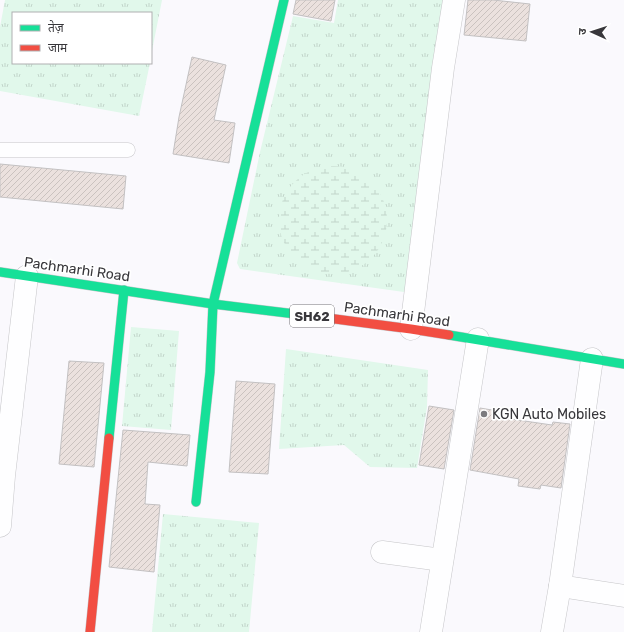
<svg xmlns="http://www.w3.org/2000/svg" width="624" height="632" font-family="Rubik,'Noto Sans Devanagari',sans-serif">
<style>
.grass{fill:url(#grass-tufts)}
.wetland{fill:url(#wetland-marsh)}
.building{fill:url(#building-hatch);stroke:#c3c1c2}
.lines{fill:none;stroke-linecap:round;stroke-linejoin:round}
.lane-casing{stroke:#c5c5c8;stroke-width:15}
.street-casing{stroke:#c5c5c8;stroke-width:23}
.fast-casing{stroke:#c5c5c8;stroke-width:10}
.jam-casing{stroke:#c5c5c8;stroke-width:10}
.lane{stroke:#fefeff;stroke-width:14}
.street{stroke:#fefeff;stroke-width:22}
.fast{stroke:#16e098;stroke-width:9}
.jam{stroke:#f24e42;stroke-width:9}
.poi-dot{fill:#7c7b7f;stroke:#fff;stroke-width:1.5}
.labels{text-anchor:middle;stroke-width:3.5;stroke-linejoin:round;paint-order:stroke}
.shield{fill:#fff;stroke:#747376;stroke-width:1}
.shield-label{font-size:13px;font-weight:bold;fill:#38373b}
.street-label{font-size:14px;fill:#38373b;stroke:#fff}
.poi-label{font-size:14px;fill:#38373b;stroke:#fff;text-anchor:start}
</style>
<defs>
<pattern id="grass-tufts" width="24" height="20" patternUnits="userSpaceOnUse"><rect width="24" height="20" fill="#e1f8eb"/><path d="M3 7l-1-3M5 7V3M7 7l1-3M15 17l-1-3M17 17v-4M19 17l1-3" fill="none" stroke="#c2d5ca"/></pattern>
<pattern id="wetland-marsh" width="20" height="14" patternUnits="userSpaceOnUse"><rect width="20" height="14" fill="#e1f8eb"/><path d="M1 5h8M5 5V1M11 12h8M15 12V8" fill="none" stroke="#c2d5ca"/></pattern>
<pattern id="building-hatch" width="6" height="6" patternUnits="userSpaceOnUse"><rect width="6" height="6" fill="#ebe1de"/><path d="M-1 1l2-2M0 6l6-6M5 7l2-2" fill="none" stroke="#cac2bf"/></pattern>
</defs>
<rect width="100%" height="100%" fill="#faf9fd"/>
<g class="grass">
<path d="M 5,0 L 162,0 L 151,56 L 151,13 L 13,13 L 13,63 L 150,63 L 139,116 L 0,91 L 0,27 Z"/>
<path d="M 338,0 L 449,0 L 411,293 L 240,269 L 237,263 L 260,152 L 293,16 L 334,23 Z"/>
<path d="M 131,327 L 179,331 L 171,430 L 122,426 Z"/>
<path d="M 286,349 L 428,370 L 427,407 L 417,468 L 370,467 L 344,445 L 279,449 Z"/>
<path d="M 163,514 L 259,523 L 249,632 L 152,632 Z"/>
</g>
<circle class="wetland" cx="333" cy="220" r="54"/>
<g class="building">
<path d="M 296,0 L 335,0 L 331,21 L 293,14 Z"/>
<path d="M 468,0 L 493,0 L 530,4 L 526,41 L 464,35 Z"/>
<path d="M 192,57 L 226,65 L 214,120 L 235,123 L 229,163 L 173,154 L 179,117 Z"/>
<path d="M 0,164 L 126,176 L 123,209 L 0,197 Z"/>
<path d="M 69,361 L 104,363 L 94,467 L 59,464 Z"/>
<path d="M 236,381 L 275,384 L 268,474 L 229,472 Z"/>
<path d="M 429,406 L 454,410 L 444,469 L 419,465 Z"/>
<path d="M 480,408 L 498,411 L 497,417 L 552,425 L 553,422 L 570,424 L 561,488 L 541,485 L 540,489 L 518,486 L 519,479 L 470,470 Z"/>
<path d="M 123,430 L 190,435 L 187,466 L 148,462 L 145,504 L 160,505 L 154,572 L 109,567 Z"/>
</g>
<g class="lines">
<g class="lane-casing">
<path id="lane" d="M 0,150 L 128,150"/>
</g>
<g class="street-casing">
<g id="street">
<path d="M 411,329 L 443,68 L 454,0"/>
<path d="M 0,526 L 4,476 L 27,276"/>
<path d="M 382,552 L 442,560"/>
<path d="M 560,586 L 624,596"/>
<path d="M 431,632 L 478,339"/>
<path d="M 552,632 L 560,586 L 592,359"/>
</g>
</g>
<g class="fast-casing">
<g id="fast">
<path d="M 0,272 L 213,304 L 320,317"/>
<path d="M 449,335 L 624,364"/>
<path d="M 109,438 L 124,290"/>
<path d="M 196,502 L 210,372 L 213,304 L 284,0"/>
</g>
</g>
<g class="jam-casing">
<g id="jam">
<path d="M 320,317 L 411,329 L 449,335"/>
<path d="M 90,632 L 109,438"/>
</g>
</g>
<use href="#lane" class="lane"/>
<use href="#street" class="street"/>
<use href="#fast" class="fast"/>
<use href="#jam" class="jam"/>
</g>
<circle class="poi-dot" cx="484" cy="414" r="4"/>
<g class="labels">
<rect class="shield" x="290" y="305" width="44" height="22" rx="3"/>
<g class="shield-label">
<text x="312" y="321">SH62</text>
</g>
<g class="street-label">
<text transform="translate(77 269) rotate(8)" y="5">Pachmarhi Road</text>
<text transform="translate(397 314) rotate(8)" y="5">Pachmarhi Road</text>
</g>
<g class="poi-label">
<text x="492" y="419">KGN Auto Mobiles</text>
</g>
</g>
<rect x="12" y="12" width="140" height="52" fill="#ffffff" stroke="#afafb1"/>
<rect x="20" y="25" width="20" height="6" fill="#16e098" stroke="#afafb1"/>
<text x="48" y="32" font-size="12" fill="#38373b">तेज़</text>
<rect x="20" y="45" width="20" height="6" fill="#f24e42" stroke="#afafb1"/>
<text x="48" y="52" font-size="12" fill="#38373b">जाम</text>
<g transform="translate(592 32) rotate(273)" stroke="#ffffff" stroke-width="3" paint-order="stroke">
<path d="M0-3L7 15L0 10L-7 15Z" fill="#38373b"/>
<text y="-6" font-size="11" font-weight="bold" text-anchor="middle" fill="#38373b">उ</text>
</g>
</svg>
